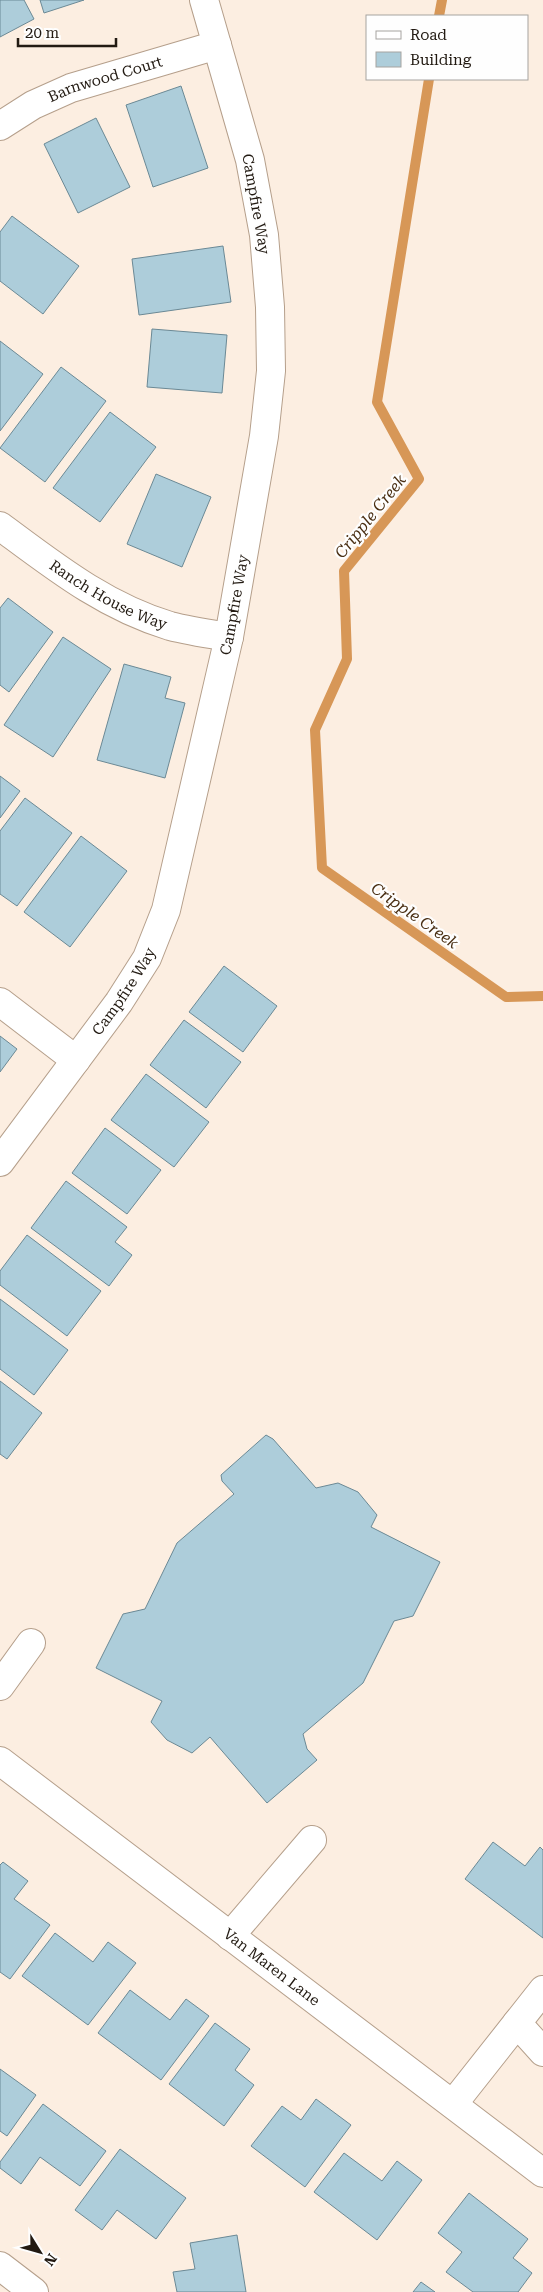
<svg xmlns="http://www.w3.org/2000/svg" width="543" height="2292" font-family="'Roboto Serif',serif">
<style>
.lines{fill:none;stroke-linecap:round;stroke-linejoin:round}
.stream{stroke:#d79757;stroke-width:10}
.building{fill:#adcdda;stroke:#6b8995}
.minor-casing{stroke:#b59f8b;stroke-width:30}
.major-casing{stroke:#b59f8b;stroke-width:30}
.minor{stroke:#fff;stroke-width:28}
.major{stroke:#fff;stroke-width:28}
.labels{text-anchor:middle;stroke-width:4.5;stroke-linejoin:round;paint-order:stroke}
.street-label{font-size:15px;fill:#221a12;stroke:#fefefe}
.water-label{font-size:16px;font-style:italic;fill:#4a2f13;stroke:#fefefe}
</style>
<rect width="100%" height="100%" fill="#fceee1"/>
<g class="lines">
<g class="stream">
<path d="M 439,16 L 442,0"/>
<path d="M 429,79 L 377,402 L 419,479 L 344,571 L 347,659 L 315,730 L 322,868 L 506,997 L 543,996"/>
</g>
</g>
<g class="building">
<path d="M 0,0 L 24,0 L 34,19 L 0,37 Z"/>
<path d="M 40,0 L 84,0 L 44,13 Z"/>
<path d="M 181,86 L 208,168 L 153,187 L 126,105 Z"/>
<path d="M 96,118 L 130,187 L 78,213 L 44,144 Z"/>
<path d="M 12,216 L 79,266 L 43,314 L 0,281 L 0,232 Z"/>
<path d="M 223,246 L 231,302 L 139,315 L 132,259 Z"/>
<path d="M 152,329 L 227,335 L 222,393 L 147,387 Z"/>
<path d="M 0,341 L 43,374 L 0,431 Z"/>
<path d="M 61,367 L 106,401 L 45,482 L 0,448 Z"/>
<path d="M 110,412 L 156,447 L 100,522 L 53,488 Z"/>
<path d="M 156,474 L 211,497 L 182,567 L 127,544 Z"/>
<path d="M 8,598 L 53,632 L 9,692 L 0,685 L 0,608 Z"/>
<path d="M 63,637 L 111,669 L 53,757 L 4,725 Z"/>
<path d="M 124,664 L 171,677 L 165,698 L 185,703 L 165,778 L 97,760 Z"/>
<path d="M 0,776 L 20,791 L 0,818 Z"/>
<path d="M 25,798 L 72,833 L 17,906 L 0,894 L 0,831 Z"/>
<path d="M 81,836 L 127,871 L 70,947 L 24,912 Z"/>
<path d="M 224,966 L 277,1006 L 243,1052 L 189,1012 Z"/>
<path d="M 184,1020 L 241,1062 L 206,1108 L 150,1065 Z"/>
<path d="M 0,1036 L 17,1049 L 0,1072 Z"/>
<path d="M 146,1074 L 209,1122 L 174,1167 L 111,1120 Z"/>
<path d="M 105,1128 L 161,1170 L 127,1214 L 72,1173 Z"/>
<path d="M 66,1181 L 127,1227 L 115,1242 L 132,1255 L 109,1286 L 31,1228 Z"/>
<path d="M 27,1235 L 101,1291 L 67,1336 L 0,1285 L 0,1271 Z"/>
<path d="M 0,1299 L 68,1350 L 34,1395 L 0,1369 Z"/>
<path d="M 0,1381 L 42,1413 L 7,1459 L 0,1454 Z"/>
<path d="M 266,1435 L 273,1439 L 316,1488 L 338,1483 L 358,1492 L 377,1515 L 371,1527 L 440,1562 L 413,1616 L 394,1621 L 363,1683 L 303,1734 L 307,1749 L 317,1760 L 267,1803 L 210,1737 L 192,1753 L 167,1740 L 151,1722 L 162,1701 L 96,1668 L 123,1614 L 145,1609 L 177,1543 L 234,1494 L 222,1481 L 221,1475 Z"/>
<path d="M 493,1842 L 525,1866 L 540,1847 L 543,1850 L 543,1938 L 465,1879 Z"/>
<path d="M 3,1862 L 28,1881 L 14,1899 L 50,1925 L 10,1979 L 0,1972 L 0,1865 Z"/>
<path d="M 55,1933 L 93,1962 L 108,1942 L 136,1963 L 88,2025 L 22,1976 Z"/>
<path d="M 130,1990 L 170,2020 L 186,1999 L 209,2016 L 161,2080 L 98,2033 Z"/>
<path d="M 215,2023 L 250,2049 L 235,2070 L 254,2085 L 224,2126 L 169,2084 Z"/>
<path d="M 0,2069 L 36,2095 L 7,2136 L 0,2131 Z"/>
<path d="M 316,2099 L 351,2125 L 305,2187 L 251,2146 L 282,2106 L 301,2120 Z"/>
<path d="M 43,2104 L 106,2151 L 80,2186 L 40,2157 L 21,2184 L 0,2168 L 0,2162 Z"/>
<path d="M 120,2149 L 186,2198 L 156,2239 L 117,2210 L 102,2230 L 75,2210 Z"/>
<path d="M 344,2153 L 382,2181 L 397,2161 L 422,2180 L 377,2240 L 314,2192 Z"/>
<path d="M 469,2193 L 528,2239 L 513,2258 L 532,2273 L 518,2292 L 473,2292 L 446,2272 L 462,2252 L 438,2233 Z"/>
<path d="M 237,2235 L 246,2292 L 177,2292 L 173,2272 L 195,2269 L 190,2243 Z"/>
<path d="M 421,2282 L 435,2292 L 413,2292 Z"/>
</g>
<g class="lines">
<g class="minor-casing">
<g id="minor">
<path id="s1" d="M 0,126 L 33,105 L 71,88 L 217,45"/>
<path id="s2" d="M 0,526 C 54,566 104,606 170,626 C 189,631 210,634 229,637"/>
<path d="M 0,1002 L 76,1060"/>
<path id="s3" d="M 0,1162 L 119,1002 L 147,958 L 166,910 L 229,637 L 264,436 L 271,371 L 270,307 L 264,235 L 250,160 L 204,0"/>
<path d="M 0,1686 L 31,1643"/>
<path d="M 230,1936 L 312,1840"/>
<path d="M 517,2023 L 543,2052"/>
<path d="M 453,2104 L 543,1990"/>
<path d="M 0,2266 L 34,2292"/>
</g>
</g>
<g class="major-casing">
<g id="major">
<path id="s4" d="M 0,1761 L 543,2173"/>
</g>
</g>
<use href="#minor" class="minor"/>
<use href="#major" class="major"/>
</g>
<g class="labels">
<g class="street-label">
<text dy="5" stroke="none"><textPath href="#s1" startOffset="116">Barnwood Court</textPath></text>
<text transform="translate(256 204) rotate(80)" y="5">Campfire Way</text>
<text dy="5" stroke="none"><textPath href="#s2" startOffset="129">Ranch House Way</textPath></text>
<text dy="5" stroke="none"><textPath href="#s3" startOffset="616">Campfire Way</textPath></text>
<text dy="5" stroke="none"><textPath href="#s3" startOffset="211">Campfire Way</textPath></text>
<text dy="5" stroke="none"><textPath href="#s4" startOffset="341">Van Maren Lane</textPath></text>
</g>
<g class="water-label">
<text transform="translate(370 516) rotate(-51)" y="6">Cripple Creek</text>
<text transform="translate(415 915) rotate(35)" y="6">Cripple Creek</text>
</g>
</g>
<rect x="366" y="15" width="162" height="65" fill="#fefefe" stroke="#a6a3a0"/>
<rect x="376" y="31" width="25" height="8" fill="#ffffff" stroke="#a6a3a0"/>
<text x="410" y="40" font-size="15" fill="#221a12">Road</text>
<rect x="376" y="52" width="25" height="15" fill="#adcdda" stroke="#a6a3a0"/>
<text x="410" y="65" font-size="15" fill="#221a12">Building</text>
<g transform="translate(40 2252) rotate(127)" stroke="#fefefe" stroke-width="4" paint-order="stroke">
<path d="M0-4L9 19L0 12L-9 19Z" fill="#221a12"/>
<text y="-8" font-size="14" font-weight="bold" text-anchor="middle" fill="#221a12">N</text>
</g>
<path d="M18 38v8h98v-8" fill="none" stroke="#221a12" stroke-width="2.5"/>
<text x="25" y="38" font-size="15" fill="#221a12" stroke="#fefefe" stroke-width="4" paint-order="stroke">20 m</text>
</svg>
